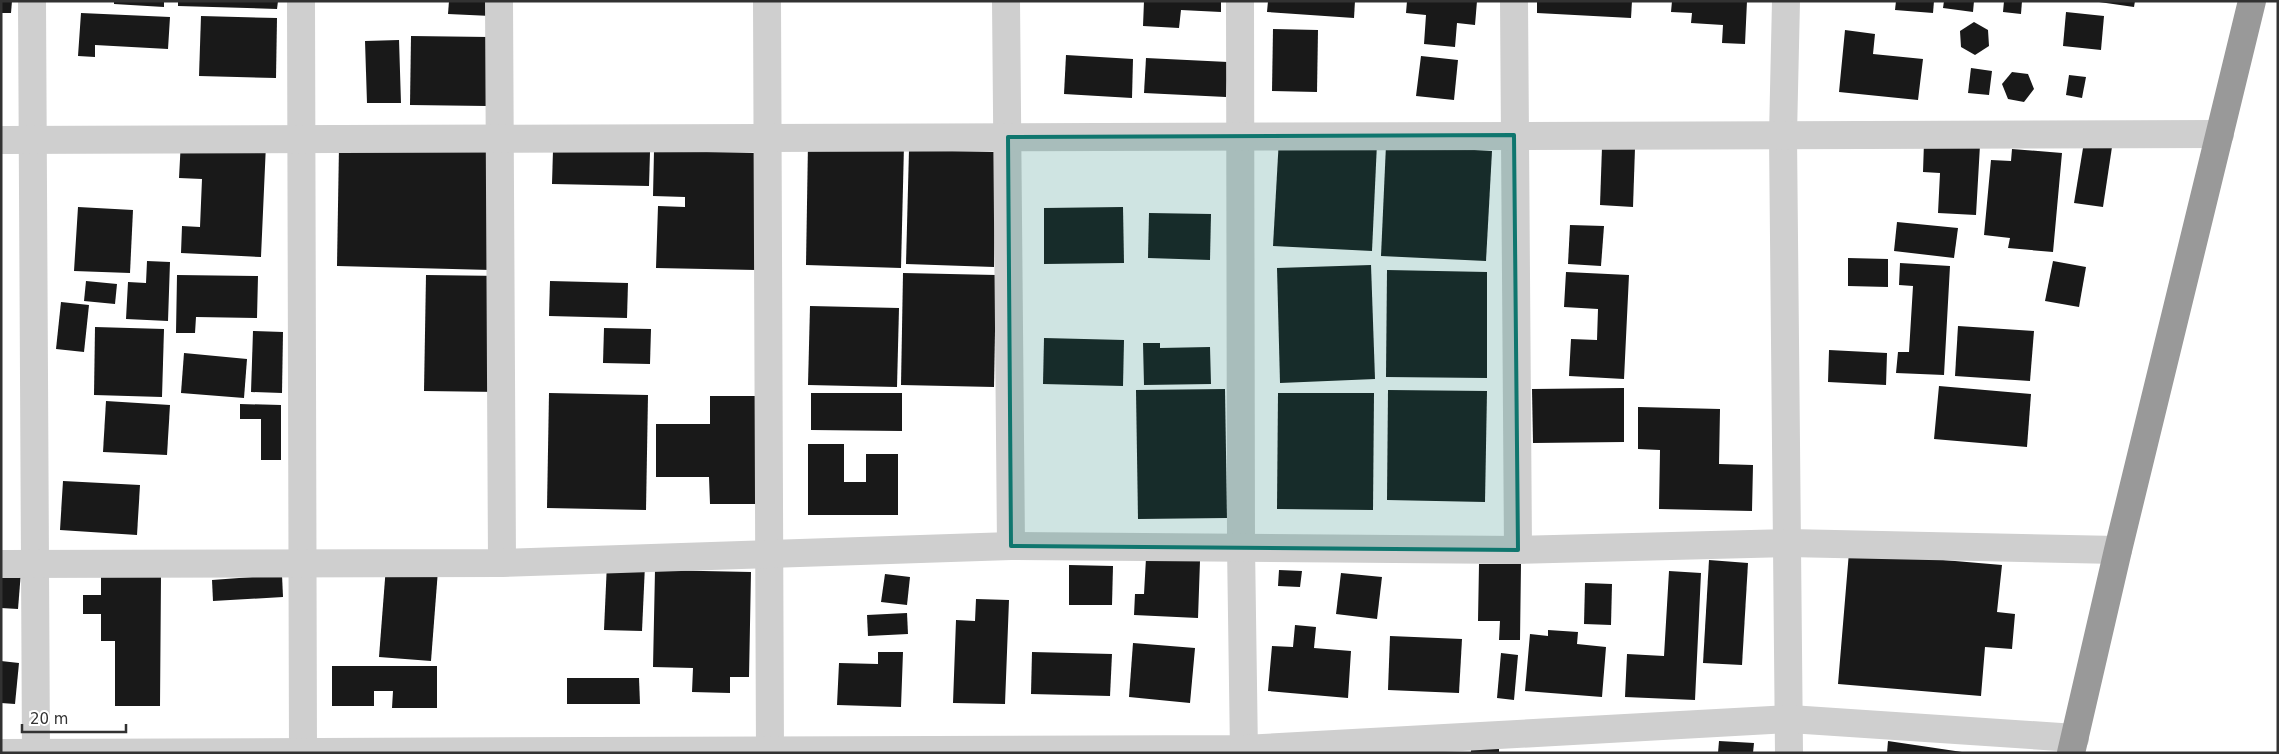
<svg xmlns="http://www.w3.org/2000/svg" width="2279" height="754" font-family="'DejaVu Sans',sans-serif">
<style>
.building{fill:#191919}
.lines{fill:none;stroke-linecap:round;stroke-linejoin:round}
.street{stroke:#cfcfcf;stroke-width:28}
.highway{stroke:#999;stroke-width:28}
.marked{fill:#0f766e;fill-opacity:0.2;stroke:#0f766e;stroke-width:4;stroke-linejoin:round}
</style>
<rect width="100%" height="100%" fill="#fff"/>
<g class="building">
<path d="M 1,1 L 12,1 L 11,13 L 1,13 Z"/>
<path d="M 114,1 L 164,1 L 164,7 L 114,4 Z"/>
<path d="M 178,1 L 278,1 L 277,9 L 178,6 Z"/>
<path d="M 449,1 L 491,1 L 491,16 L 448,14 Z"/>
<path d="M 1144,1 L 1221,1 L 1221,12 L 1181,10 L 1179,28 L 1143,26 Z"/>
<path d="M 1268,1 L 1355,1 L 1354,18 L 1267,12 Z"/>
<path d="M 1407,1 L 1477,1 L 1475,25 L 1457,23 L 1455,47 L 1424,44 L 1426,15 L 1406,13 Z"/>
<path d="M 1537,1 L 1632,1 L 1631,18 L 1537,13 Z"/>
<path d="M 1672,1 L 1747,1 L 1745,44 L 1722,43 L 1723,25 L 1691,23 L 1692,13 L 1671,12 Z"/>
<path d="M 1896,1 L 1934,1 L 1933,13 L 1895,10 Z"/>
<path d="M 1944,1 L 1974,1 L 1973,12 L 1943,8 Z"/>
<path d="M 2004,1 L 2022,1 L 2021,14 L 2003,12 Z"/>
<path d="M 2092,1 L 2135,1 L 2134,7 Z"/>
<path d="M 2066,12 L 2104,16 L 2101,50 L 2063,46 Z"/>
<path d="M 81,13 L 170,17 L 168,49 L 95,45 L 95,57 L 78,56 Z"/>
<path d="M 201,16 L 277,18 L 276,78 L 199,76 Z"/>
<path d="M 1974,22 L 1988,30 L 1989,46 L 1975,55 L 1961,47 L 1960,31 Z"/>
<path d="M 1273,29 L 1318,30 L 1317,92 L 1272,91 Z"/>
<path d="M 1845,30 L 1875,34 L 1873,54 L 1923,59 L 1918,100 L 1839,92 Z"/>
<path d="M 411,36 L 489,37 L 487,106 L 410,105 Z"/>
<path d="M 399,40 L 401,103 L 367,103 L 365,41 Z"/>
<path d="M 1066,55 L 1133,59 L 1132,98 L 1064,94 Z"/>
<path d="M 1421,56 L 1458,60 L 1454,100 L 1416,96 Z"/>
<path d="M 1146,58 L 1228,62 L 1226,97 L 1144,93 Z"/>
<path d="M 1971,68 L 1992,71 L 1989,95 L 1968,93 Z"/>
<path d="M 2012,72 L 2028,74 L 2034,89 L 2024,102 L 2008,99 L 2002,84 Z"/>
<path d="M 2069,75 L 2086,77 L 2082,98 L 2066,95 Z"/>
<path d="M 1279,138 L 1377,143 L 1372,251 L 1273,246 Z"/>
<path d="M 181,140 L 266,144 L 261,257 L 181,253 L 182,226 L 200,227 L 202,179 L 179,178 Z"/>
<path d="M 1924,142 L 1980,145 L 1976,215 L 1938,213 L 1940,173 L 1923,172 Z"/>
<path d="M 2084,142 L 2112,147 L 2103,207 L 2074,203 Z"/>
<path d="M 808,143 L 904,145 L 901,268 L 806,265 Z"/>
<path d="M 1386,145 L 1492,151 L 1486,261 L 1381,256 Z"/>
<path d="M 339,146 L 493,149 L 491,270 L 337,266 Z"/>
<path d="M 1602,147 L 1635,148 L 1633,207 L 1600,205 Z"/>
<path d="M 2012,149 L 2062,153 L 2053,252 L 2008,248 L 2010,238 L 1984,235 L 1991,160 L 2011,161 Z"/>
<path d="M 553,150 L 650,152 L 649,186 L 552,184 Z"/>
<path d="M 909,150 L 996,152 L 994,267 L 906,264 Z"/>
<path d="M 654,151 L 759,153 L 756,270 L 656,268 L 658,206 L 685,207 L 685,197 L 653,196 Z"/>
<path d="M 78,207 L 133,210 L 130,273 L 74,271 Z"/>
<path d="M 1123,207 L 1124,263 L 1044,264 L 1044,208 Z"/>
<path d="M 1149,213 L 1211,214 L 1210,260 L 1148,258 Z"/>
<path d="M 1897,222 L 1958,228 L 1954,258 L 1894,251 Z"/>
<path d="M 1570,225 L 1604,226 L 1601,266 L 1568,264 Z"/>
<path d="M 1848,258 L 1888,259 L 1888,287 L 1848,286 Z"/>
<path d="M 147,261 L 170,262 L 168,321 L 126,319 L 128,282 L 146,283 Z"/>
<path d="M 2053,261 L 2086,267 L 2079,307 L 2045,301 Z"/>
<path d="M 1900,263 L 1950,266 L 1944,375 L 1896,373 L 1898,352 L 1909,352 L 1913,286 L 1899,285 Z"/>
<path d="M 1371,265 L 1375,379 L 1280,383 L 1277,268 Z"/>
<path d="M 1387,270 L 1487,272 L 1487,378 L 1386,377 Z"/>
<path d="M 1566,272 L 1629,275 L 1624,379 L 1569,376 L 1571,339 L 1597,340 L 1598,309 L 1564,307 Z"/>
<path d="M 903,273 L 996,275 L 994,387 L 901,385 Z"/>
<path d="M 177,275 L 258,276 L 257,318 L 196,317 L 195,333 L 176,333 Z"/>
<path d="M 426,275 L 503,276 L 500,392 L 424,391 Z"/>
<path d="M 86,281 L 117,284 L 115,304 L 84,301 Z"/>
<path d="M 550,281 L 628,283 L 627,318 L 549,316 Z"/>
<path d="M 61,302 L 89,305 L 84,352 L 56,349 Z"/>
<path d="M 810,306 L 899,308 L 897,387 L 808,385 Z"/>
<path d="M 1958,326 L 2034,331 L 2030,381 L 1955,376 Z"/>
<path d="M 95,327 L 164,329 L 162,397 L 94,395 Z"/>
<path d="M 604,328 L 651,329 L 650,364 L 603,363 Z"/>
<path d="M 253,331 L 283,332 L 282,393 L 251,392 Z"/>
<path d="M 1044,338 L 1124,340 L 1123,386 L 1043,384 Z"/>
<path d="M 1143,343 L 1160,343 L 1160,348 L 1210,347 L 1211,384 L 1144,385 Z"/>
<path d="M 1829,350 L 1887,353 L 1886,385 L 1828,382 Z"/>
<path d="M 184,353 L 247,359 L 244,398 L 181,393 Z"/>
<path d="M 1939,386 L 2031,394 L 2027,447 L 1934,439 Z"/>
<path d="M 1624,388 L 1624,442 L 1533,443 L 1532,389 Z"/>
<path d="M 1225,389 L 1227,518 L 1138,519 L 1136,390 Z"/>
<path d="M 1388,390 L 1487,391 L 1485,502 L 1387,500 Z"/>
<path d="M 549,393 L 648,395 L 646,510 L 547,508 Z"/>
<path d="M 811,393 L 902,393 L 902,431 L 811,430 Z"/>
<path d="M 1278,393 L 1374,393 L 1373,510 L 1277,509 Z"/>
<path d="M 710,396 L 755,396 L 755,504 L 710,504 L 709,477 L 656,477 L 656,424 L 710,424 Z"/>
<path d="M 106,401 L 170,405 L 167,455 L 103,452 Z"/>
<path d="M 240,404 L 281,405 L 281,460 L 261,460 L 261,419 L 240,419 Z"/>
<path d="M 1638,407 L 1720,409 L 1719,464 L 1753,465 L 1752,511 L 1659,509 L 1660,450 L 1638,449 Z"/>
<path d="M 808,444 L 844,444 L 844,482 L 866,482 L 866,454 L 898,454 L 898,515 L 808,515 Z"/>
<path d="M 63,481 L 140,485 L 137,535 L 60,530 Z"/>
<path d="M 1849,552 L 2002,565 L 1997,612 L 2015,614 L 2012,649 L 1985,647 L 1981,696 L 1838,684 Z"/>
<path d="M 1,558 L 22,559 L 18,609 L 1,608 Z"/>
<path d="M 1146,558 L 1200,561 L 1198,618 L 1134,615 L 1135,594 L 1144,594 Z"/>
<path d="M 1709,560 L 1748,563 L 1742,665 L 1703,663 Z"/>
<path d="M 607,563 L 645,565 L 642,631 L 604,630 Z"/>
<path d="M 1479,564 L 1521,564 L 1520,640 L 1499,640 L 1500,621 L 1478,621 Z"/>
<path d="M 1069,565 L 1113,566 L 1112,605 L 1069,605 Z"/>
<path d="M 386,566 L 438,570 L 431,661 L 379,657 Z"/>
<path d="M 655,570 L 751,572 L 749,677 L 730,677 L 730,693 L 692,692 L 693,668 L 653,667 Z"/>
<path d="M 1279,570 L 1302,571 L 1300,587 L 1278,586 Z"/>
<path d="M 1669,571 L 1701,573 L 1695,700 L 1625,697 L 1627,654 L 1664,656 Z"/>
<path d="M 1341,573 L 1382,577 L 1377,619 L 1336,614 Z"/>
<path d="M 885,574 L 910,577 L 907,605 L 881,602 Z"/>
<path d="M 101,575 L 161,576 L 160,706 L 115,706 L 115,641 L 101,641 L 101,614 L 83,614 L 83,595 L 101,595 Z"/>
<path d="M 282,575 L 283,597 L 213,601 L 212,580 Z"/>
<path d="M 1585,583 L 1612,584 L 1611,625 L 1584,624 Z"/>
<path d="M 976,599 L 1009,600 L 1005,704 L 953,703 L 956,620 L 975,621 Z"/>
<path d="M 907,613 L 908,634 L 868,636 L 867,615 Z"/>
<path d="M 1295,625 L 1316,627 L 1314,648 L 1351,651 L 1348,698 L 1268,691 L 1272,646 L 1293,647 Z"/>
<path d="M 1548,630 L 1578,632 L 1577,644 L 1606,647 L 1602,697 L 1525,691 L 1530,634 L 1548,636 Z"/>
<path d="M 1390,636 L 1462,639 L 1459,693 L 1388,690 Z"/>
<path d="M 1133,643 L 1195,648 L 1190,703 L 1129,697 Z"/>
<path d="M 878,652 L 903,652 L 901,707 L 837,705 L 839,663 L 878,664 Z"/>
<path d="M 1032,652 L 1112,654 L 1110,696 L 1031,694 Z"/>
<path d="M 1501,653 L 1518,655 L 1514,700 L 1497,698 Z"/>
<path d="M 1,661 L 19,663 L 15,704 L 1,703 Z"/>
<path d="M 332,666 L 437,666 L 437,708 L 392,708 L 393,691 L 374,691 L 374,706 L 332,706 Z"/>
<path d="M 567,678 L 639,678 L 640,704 L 567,704 Z"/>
<path d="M 1719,741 L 1754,743 L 1753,753 L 1718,753 Z"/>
<path d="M 1888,741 L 1962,752 L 1962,753 L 1887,753 Z"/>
<path d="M 1471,747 L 1499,749 L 1499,753 L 1471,753 Z"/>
</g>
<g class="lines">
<g class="street">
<path d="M 32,1 L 36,753"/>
<path d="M 301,1 L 303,753"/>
<path d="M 499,1 L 502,563"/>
<path d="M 767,1 L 770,753"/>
<path d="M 1006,1 L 1011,546"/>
<path d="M 1240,1 L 1241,546 L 1244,753"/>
<path d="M 1514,1 L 1518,550"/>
<path d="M 1786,1 L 1783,135 L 1789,753"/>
<path d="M 1,140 L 2220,134"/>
<path d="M 1,564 L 502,563 L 1011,546 L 1518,550 L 1788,543 L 2118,550"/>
<path d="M 1,753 L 1244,749 L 1790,719 L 2075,738"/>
</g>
<path class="highway" d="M 2071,753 L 2118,550 L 2252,1"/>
</g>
<path class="marked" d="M 1514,135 L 1518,550 L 1011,546 L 1008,137 Z"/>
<rect width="2279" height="754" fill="none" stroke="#323232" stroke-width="5"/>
<path d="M22 724v8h104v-8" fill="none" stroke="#323232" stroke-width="2.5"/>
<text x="30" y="724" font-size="15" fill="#323232" stroke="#ffffff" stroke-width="4" paint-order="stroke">20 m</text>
</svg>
